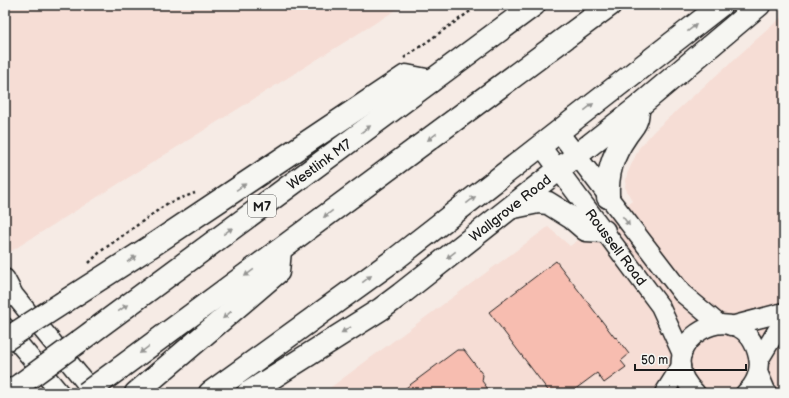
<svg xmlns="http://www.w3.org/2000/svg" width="789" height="398" font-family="'Balsamiq Sans',sans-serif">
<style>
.built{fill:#f6ddd5}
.building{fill:#f7bdb0;stroke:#1c1c1c}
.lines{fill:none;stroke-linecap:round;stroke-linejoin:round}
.minor-casing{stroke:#1c1c1c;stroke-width:21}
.secondary-casing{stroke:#1c1c1c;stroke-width:25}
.motorway-casing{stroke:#1c1c1c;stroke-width:25}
.path{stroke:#1c1c1c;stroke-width:2.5;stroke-dasharray:3 3;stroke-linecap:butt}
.minor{stroke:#f6f6f2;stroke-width:18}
.secondary{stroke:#f6f6f2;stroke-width:22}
.motorway{stroke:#f6f6f2;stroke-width:22}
.motorway-bridge-casing{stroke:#1c1c1c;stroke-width:25;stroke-linecap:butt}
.motorway-bridge{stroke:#f6f6f2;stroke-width:22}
.oneway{fill:#949492}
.labels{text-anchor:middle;stroke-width:3;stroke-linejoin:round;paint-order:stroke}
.shield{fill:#f6f6f2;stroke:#5d5d5c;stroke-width:1}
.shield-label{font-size:13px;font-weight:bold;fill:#1c1c1c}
.street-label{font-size:14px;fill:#1c1c1c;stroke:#f6f6f2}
</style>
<rect width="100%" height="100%" fill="#f6ebe5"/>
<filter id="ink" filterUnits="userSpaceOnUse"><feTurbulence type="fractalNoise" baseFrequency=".025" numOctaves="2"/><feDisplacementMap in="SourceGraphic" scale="8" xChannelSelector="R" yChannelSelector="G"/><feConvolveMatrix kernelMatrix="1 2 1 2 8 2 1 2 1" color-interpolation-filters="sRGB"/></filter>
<g filter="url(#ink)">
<g class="built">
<path d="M 5,5 L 404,5 L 5,255 Z"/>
<path d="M 784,15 L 784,393 L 323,393 L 548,227 L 570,246 L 632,201 L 625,187 L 627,174 L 639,148 L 655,130 Z"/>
</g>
<g class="building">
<path d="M 556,261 L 615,338 L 616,337 L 629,354 L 621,361 L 626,367 L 604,383 L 597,373 L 570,393 L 550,393 L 489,312 Z"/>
<path d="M 457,350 L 464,350 L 483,375 L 482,381 L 491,393 L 399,393 Z"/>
</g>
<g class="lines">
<g class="minor-casing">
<g id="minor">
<path d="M 558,131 L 682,293 L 719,324"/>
<path d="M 540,145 L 660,306 L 682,354"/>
<path d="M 5,278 L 14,295 L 94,393"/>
<path d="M 731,326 L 784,312"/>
<path d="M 5,327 L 60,393"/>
<path d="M 759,360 L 784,319"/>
<path d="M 758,372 L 767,393"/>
<path d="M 664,393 L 681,366"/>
<path d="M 696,393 C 643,344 743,287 758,357 C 761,371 755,385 745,393"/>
</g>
</g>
<g class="secondary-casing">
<g id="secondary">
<path d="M 608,197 C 607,174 612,156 626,136 C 632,127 637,124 638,112"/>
<path d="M 514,207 L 538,202 L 548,203 L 572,218 L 586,230 L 604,231"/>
<path d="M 210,393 L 394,260 L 721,5"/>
<path d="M 248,393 L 381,309 L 401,294 L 638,107 L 759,5"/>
</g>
</g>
<g class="motorway-casing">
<g id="motorway">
<path d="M 64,302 L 153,245 L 406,76 L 431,81"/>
<path d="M 92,332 L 534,5"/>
<path d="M 120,368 L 610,5"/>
<path d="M 8,393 L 21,384"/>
<path d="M 136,393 L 278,272 L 280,250"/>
</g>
</g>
<g class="path">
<path d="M 404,58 L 479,5"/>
<path d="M 89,263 L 101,251 L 168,203 L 195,193"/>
</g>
<use href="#minor" class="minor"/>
<use href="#secondary" class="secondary"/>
<use href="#motorway" class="motorway"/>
<g class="motorway-bridge-casing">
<g id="motorway-bridge">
<path d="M 5,340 L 64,302"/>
<path d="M 21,384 L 92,332"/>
<path d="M 86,393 L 120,368"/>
</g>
</g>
<use href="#motorway-bridge" class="motorway-bridge"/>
</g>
<defs><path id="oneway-solid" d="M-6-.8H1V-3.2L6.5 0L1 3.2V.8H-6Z"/></defs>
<g class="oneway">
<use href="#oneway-solid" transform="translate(692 28) rotate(-38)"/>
<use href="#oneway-solid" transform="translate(589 107) rotate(-38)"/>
<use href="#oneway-solid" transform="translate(366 129) rotate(-36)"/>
<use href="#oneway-solid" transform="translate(432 137) rotate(143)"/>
<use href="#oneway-solid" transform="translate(241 187) rotate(-34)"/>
<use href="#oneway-solid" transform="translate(471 200) rotate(-38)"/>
<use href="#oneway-solid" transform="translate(328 214) rotate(143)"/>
<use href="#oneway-solid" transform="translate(626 221) rotate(53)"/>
<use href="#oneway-solid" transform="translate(228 231) rotate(-36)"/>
<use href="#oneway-solid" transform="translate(451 255) rotate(142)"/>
<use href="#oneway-solid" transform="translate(132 259) rotate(-33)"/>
<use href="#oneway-solid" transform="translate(249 273) rotate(144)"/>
<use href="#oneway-solid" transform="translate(367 279) rotate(-37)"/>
<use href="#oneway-solid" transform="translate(123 308) rotate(-36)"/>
<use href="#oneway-solid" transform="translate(227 315) rotate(140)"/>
<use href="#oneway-solid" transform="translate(346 330) rotate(149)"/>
<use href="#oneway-solid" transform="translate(144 350) rotate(143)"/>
</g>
</g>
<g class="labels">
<rect class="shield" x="248" y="195" width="28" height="22" rx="3"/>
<g class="shield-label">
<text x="262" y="211">M7</text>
</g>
<g class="street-label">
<text transform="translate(319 164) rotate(-36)" y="5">Westlink M7</text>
<text transform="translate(510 208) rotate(-38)" y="5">Wallgrove Road</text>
<text transform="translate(616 247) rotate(53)" y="5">Roussell Road</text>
</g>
</g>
<rect width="789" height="398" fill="none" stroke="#f6f6f2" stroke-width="20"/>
<rect x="10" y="10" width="769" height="378" fill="none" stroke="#1c1c1c" stroke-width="1.5" filter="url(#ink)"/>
<path d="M635 364v6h111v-6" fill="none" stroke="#1c1c1c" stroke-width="2"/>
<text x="641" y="364" font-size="12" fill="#1c1c1c" stroke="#f6f6f2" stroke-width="3" paint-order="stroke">50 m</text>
</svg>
